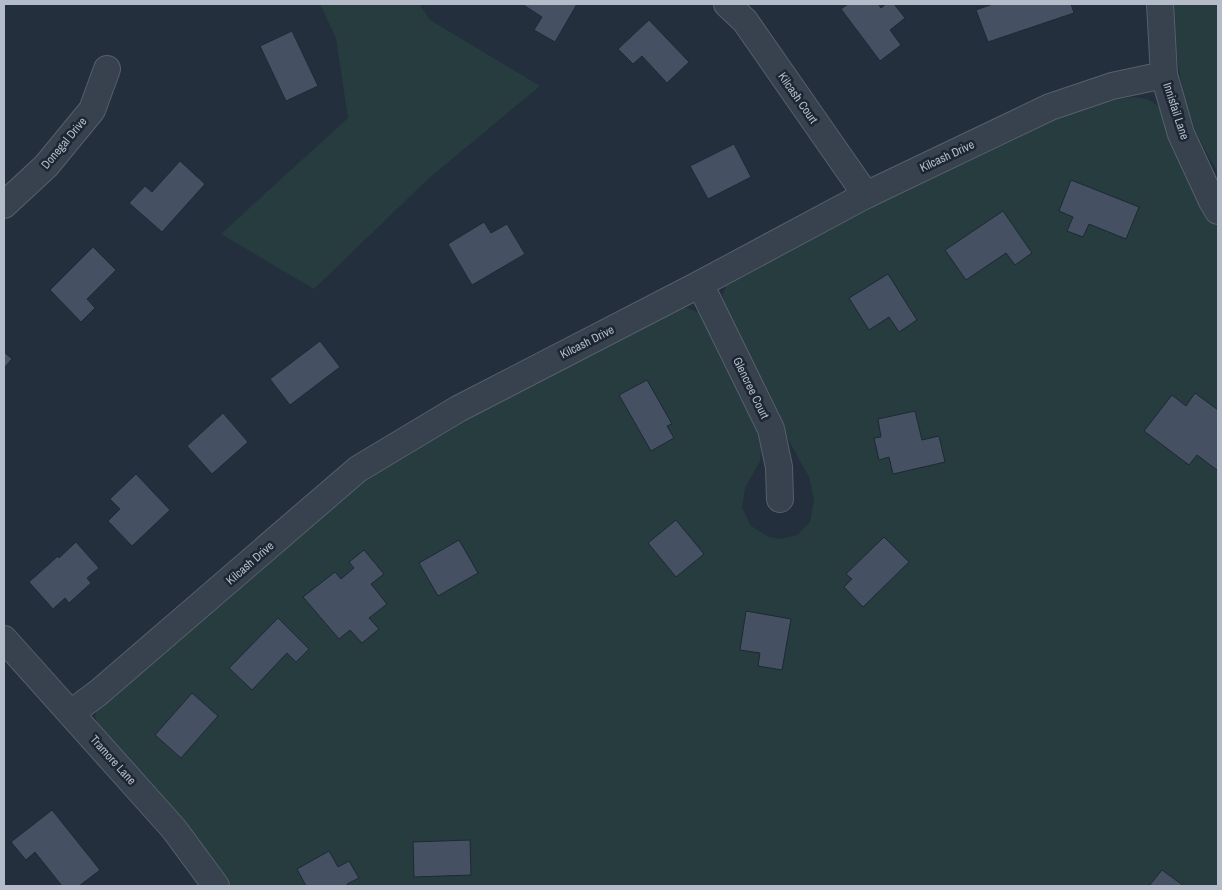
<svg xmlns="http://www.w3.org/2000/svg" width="1222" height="890" font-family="'Archivo Narrow',sans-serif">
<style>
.green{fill:#263c3f}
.building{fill:#455162;stroke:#1f2835}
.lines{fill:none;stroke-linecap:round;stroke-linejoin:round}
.minor-casing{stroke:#565f6c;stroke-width:28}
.minor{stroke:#38414e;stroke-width:26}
.labels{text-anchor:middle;stroke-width:5;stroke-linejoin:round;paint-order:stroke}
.street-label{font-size:12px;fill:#b4bcc9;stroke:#1d2633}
</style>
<rect width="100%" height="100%" fill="#242f3e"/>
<g class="green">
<path d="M 320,4 L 419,4 L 430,20 L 540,86 L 428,179 L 314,289 L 221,234 L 348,118 L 336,38 Z"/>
<path d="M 1169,4 L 1218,4 L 1218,173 L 1197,135 L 1183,94 Z"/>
<path d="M 1134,97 L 1147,99 L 1160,107 L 1184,172 L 1218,225 L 1218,886 L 231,886 L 216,863 L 100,732 L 95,716 L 100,701 L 256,563 L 396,456 L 678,308 L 687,308 L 700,313 L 763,435 L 760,461 L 745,488 L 742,508 L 751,526 L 769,537 L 781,539 L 797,535 L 810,522 L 814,499 L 809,477 L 782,428 L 722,307 L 723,294 L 727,283 L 1003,139 L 1061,115 L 1119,99 Z"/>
</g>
<g class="building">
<path d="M 522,4 L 577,4 L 555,42 L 534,30 L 542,17 Z"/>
<path d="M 848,4 L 878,4 L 881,8 L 886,4 L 894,4 L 905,18 L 890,30 L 901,45 L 880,61 L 841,9 Z"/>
<path d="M 993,4 L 1071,4 L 1074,13 L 988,42 L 976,10 Z"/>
<path d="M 649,20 L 689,62 L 667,83 L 642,56 L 633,64 L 618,49 Z"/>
<path d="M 292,31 L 318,86 L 286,101 L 260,46 Z"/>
<path d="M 734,144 L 751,177 L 708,199 L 690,166 Z"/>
<path d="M 180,161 L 205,184 L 162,232 L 129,203 L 145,186 L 152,192 Z"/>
<path d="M 1071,180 L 1139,207 L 1126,239 L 1089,224 L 1083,237 L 1067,231 L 1073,217 L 1059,211 Z"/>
<path d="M 1003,211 L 1032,253 L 1015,265 L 1006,253 L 966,280 L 945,250 Z"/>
<path d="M 484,222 L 491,233 L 507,224 L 525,254 L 472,285 L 448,244 Z"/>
<path d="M 93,247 L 116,270 L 87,299 L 95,308 L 81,322 L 50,290 Z"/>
<path d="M 888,274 L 917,320 L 899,332 L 889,317 L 869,330 L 849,298 Z"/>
<path d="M 320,341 L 340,367 L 290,405 L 270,379 Z"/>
<path d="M 4,352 L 12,359 L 4,368 Z"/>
<path d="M 647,380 L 672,424 L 667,426 L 674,438 L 651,451 L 619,395 Z"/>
<path d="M 1195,393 L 1218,410 L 1218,428 L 1217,430 L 1218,430 L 1218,468 L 1217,470 L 1197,455 L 1189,465 L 1144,431 L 1172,395 L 1186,406 Z"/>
<path d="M 915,411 L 922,440 L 939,436 L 945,462 L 893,474 L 889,457 L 879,460 L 874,438 L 881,437 L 878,419 Z"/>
<path d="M 223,413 L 248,442 L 212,474 L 187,446 Z"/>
<path d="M 136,474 L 170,510 L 132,546 L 108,521 L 120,509 L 110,499 Z"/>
<path d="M 676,520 L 704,554 L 676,577 L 648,543 Z"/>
<path d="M 884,537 L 909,562 L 863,607 L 844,587 L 852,579 L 846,574 Z"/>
<path d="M 459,540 L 478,573 L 438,596 L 419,563 Z"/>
<path d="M 76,542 L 99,568 L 87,578 L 91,583 L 69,603 L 65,598 L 53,609 L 29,582 L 58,556 L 59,558 Z"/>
<path d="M 364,550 L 384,574 L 371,584 L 387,604 L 369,618 L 379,629 L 362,643 L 350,630 L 339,639 L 303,597 L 335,572 L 341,579 L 354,568 L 349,562 Z"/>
<path d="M 746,611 L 791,619 L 782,670 L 758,666 L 760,653 L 740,650 Z"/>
<path d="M 278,618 L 309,649 L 296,662 L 287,653 L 252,690 L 229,668 Z"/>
<path d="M 192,693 L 218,716 L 181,758 L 155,735 Z"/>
<path d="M 52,810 L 100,870 L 79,886 L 62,886 L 35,852 L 26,860 L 11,842 Z"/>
<path d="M 470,840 L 471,875 L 414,877 L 413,842 Z"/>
<path d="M 329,851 L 338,867 L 349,861 L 359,878 L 347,884 L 348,886 L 306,886 L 297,869 Z"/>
<path d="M 1162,870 L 1184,886 L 1149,886 Z"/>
</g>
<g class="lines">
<g class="minor-casing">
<g id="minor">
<path d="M 727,4 L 745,21 L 866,195"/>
<path d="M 1160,4 L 1164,75 L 1181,134 L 1212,201 L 1218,211"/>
<path d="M 4,205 L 46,166 L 92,110 L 107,69"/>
<path d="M 700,284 L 771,429 L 779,467 L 780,499"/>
<path d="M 4,639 L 174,829 L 216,886"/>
<path d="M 71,713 L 98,693 L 358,469 L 458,409 L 700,284 L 866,195 L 1050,107 L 1112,86 L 1164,75"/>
</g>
</g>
<use href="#minor" class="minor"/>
</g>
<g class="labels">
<g class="street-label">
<text transform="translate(798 98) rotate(55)" y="4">Kilcash Court</text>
<text transform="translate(1176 111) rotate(72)" y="4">Innisfail Lane</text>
<text transform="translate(64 143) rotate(-50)" y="4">Donegal Drive</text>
<text transform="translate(947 156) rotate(-25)" y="4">Kilcash Drive</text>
<text transform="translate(587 342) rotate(-27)" y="4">Kilcash Drive</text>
<text transform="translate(751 388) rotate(64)" y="4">Glencree Court</text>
<text transform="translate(250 563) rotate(-41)" y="4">Kilcash Drive</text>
<text transform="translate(113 760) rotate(48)" y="4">Tramore Lane</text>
</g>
</g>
<rect width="1222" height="890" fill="none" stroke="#b4bcc9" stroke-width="10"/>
</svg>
